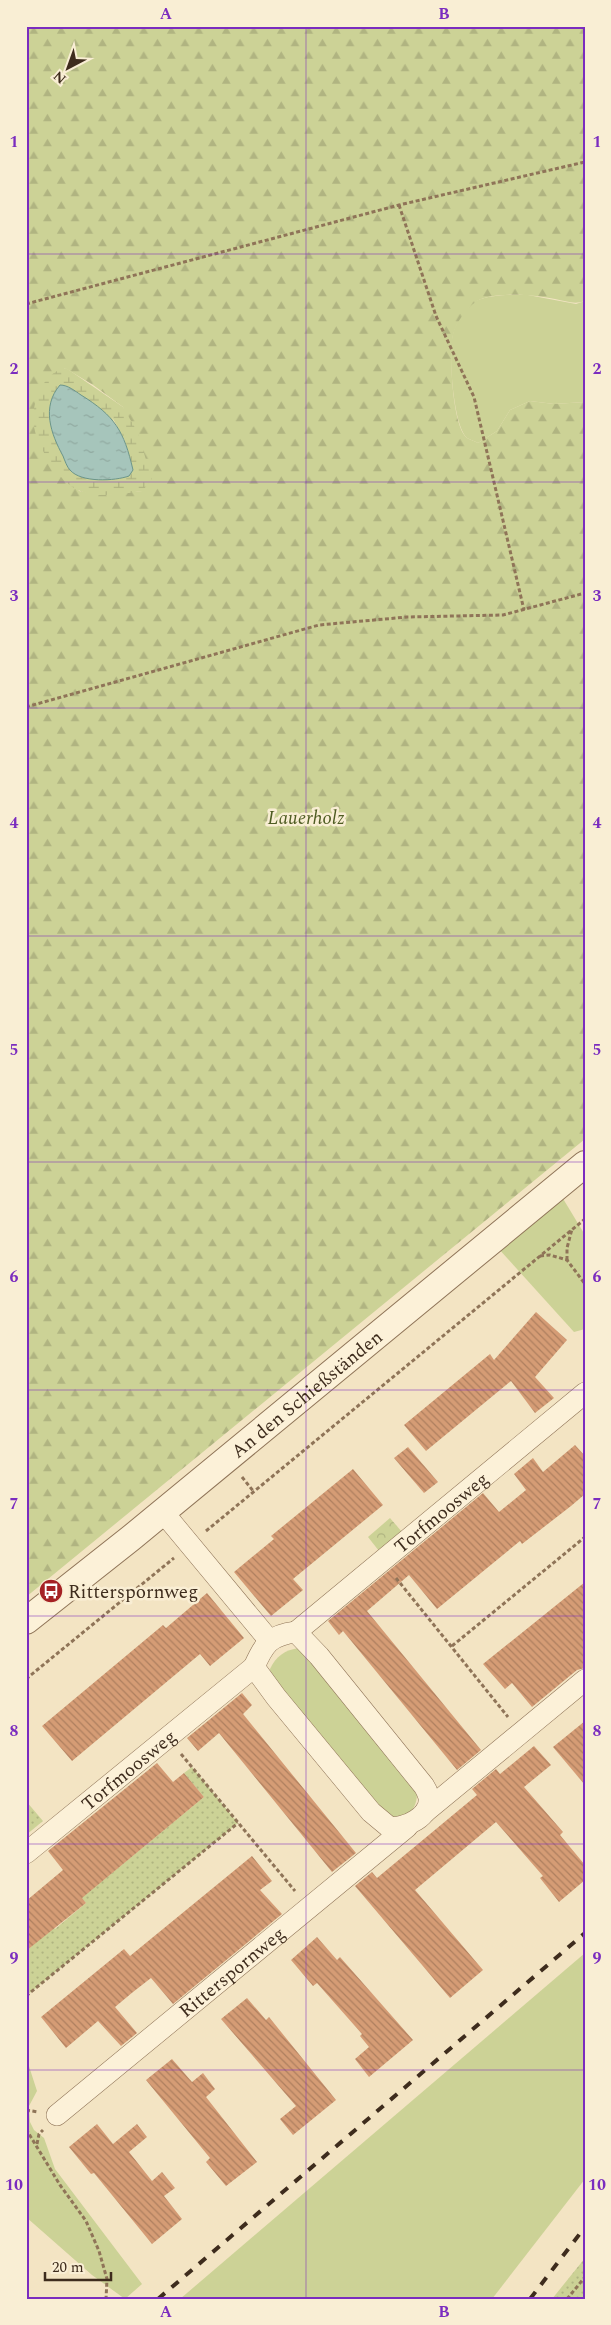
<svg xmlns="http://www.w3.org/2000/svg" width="611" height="2325" font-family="Spectral,serif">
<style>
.grass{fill:#ccd296}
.forest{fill:url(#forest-firs);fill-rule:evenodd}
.wetland{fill:url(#wetland-marsh);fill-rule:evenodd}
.park{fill:url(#park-crowns)}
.garden{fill:url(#garden-dots)}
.water{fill:url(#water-ripples);stroke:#6b958a}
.building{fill:url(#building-back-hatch)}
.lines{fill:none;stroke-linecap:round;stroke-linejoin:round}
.minor-casing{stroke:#8f7458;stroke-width:22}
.tertiary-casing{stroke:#8f7458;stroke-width:28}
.path{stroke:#8f7458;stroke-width:3;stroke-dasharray:4 2.5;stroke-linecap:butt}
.minor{stroke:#fcf1d8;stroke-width:21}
.tertiary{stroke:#fcf1d8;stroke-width:26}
.rail{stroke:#3e2c1d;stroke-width:4;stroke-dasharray:9 9;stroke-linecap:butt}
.grid{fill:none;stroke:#7b2cbf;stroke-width:1;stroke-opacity:0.55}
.labels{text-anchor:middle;stroke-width:5;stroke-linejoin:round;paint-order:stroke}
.park-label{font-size:19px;font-style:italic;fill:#4e5c22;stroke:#f9eed4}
.street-label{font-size:19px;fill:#3e2c1d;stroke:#f9eed4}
.poi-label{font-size:19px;fill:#3e2c1d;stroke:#f9eed4;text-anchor:start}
.neatline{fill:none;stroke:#7b2cbf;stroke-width:2}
.grid-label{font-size:16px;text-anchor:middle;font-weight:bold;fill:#7b2cbf}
</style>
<defs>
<pattern id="forest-firs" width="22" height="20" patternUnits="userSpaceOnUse" patternTransform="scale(1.25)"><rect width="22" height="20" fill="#ccd296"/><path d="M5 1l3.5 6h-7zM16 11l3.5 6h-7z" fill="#b0b481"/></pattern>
<pattern id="wetland-marsh" width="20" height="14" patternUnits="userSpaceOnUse" patternTransform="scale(1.25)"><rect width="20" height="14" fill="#ccd296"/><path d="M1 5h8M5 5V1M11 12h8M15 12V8" fill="none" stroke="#b0b481"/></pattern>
<pattern id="park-crowns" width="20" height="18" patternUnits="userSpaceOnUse" patternTransform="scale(1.25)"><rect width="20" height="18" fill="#ccd296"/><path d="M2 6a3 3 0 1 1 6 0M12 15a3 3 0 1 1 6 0" fill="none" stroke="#b0b481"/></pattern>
<pattern id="garden-dots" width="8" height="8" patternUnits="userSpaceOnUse" patternTransform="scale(1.25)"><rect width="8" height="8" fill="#ccd296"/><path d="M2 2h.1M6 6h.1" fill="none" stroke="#b0b481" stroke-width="1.8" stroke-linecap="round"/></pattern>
<pattern id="water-ripples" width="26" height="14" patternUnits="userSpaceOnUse" patternTransform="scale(1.25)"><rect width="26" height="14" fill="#a6c5bb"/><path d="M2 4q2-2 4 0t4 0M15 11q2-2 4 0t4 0" fill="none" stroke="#90a9a0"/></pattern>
<pattern id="building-back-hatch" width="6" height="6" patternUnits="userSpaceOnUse" patternTransform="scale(1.25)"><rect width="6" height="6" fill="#d59c75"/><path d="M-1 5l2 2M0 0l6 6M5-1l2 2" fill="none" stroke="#ae7f5f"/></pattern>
</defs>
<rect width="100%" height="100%" fill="#f3e4c3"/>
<g class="grass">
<path d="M 528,295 L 576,304 L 585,301 L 585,402 L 554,404 L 530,401 L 510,410 L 497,431 L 478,443 C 475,441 470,440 467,438 C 453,426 448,352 453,334 C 456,322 467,305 478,300 C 493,294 512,295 528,295 Z"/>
<path d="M 562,1197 L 585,1235 L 585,1329 L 574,1332 L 498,1248 Z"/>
<path d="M 299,1648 L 306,1652 L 417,1793 C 417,1813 404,1819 386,1819 L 271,1678 L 270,1669 C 276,1656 285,1650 299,1648 Z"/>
<path d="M 585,1953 L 585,2179 L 492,2299 L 180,2299 Z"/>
<path d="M 26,2057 L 37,2091 L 29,2106 L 30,2122 L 34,2130 L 44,2138 L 55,2169 L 142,2284 L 125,2299 L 92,2275 L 26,2217 Z"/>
</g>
<path class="forest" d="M 26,26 L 585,26 L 585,301 C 574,305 566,301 555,299 C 537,295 493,291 477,301 C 466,308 456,323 453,335 C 449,354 452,426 467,438 C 470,440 475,441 478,443 L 497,431 L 510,410 L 530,401 L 554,404 L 585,402 L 585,1139 L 26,1597 ZM 65,368 L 93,385 L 123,407 L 142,491 L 103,495 L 79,491 L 36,403 Z"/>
<path class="wetland" d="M 66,368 L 123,407 L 138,433 L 152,480 L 142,491 C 122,494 97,499 78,490 C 60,483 36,445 34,426 C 30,405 43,371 66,368 ZM 112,417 L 124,439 L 133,470 Z"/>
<path class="park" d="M 390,1518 L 402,1532 L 379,1551 L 368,1537 Z"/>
<g class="garden">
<path d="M 192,1767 L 238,1823 L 26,1996 L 26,1951 L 33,1945 L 26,1937 L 26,1899 L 29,1899 L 55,1929 L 86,1903 L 61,1873 L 101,1882 L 204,1797 L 184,1773 Z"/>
<path d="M 26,1801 L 43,1821 L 26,1835 Z"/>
<path d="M 585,2258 L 585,2299 L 552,2299 Z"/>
</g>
<path class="water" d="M 60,385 C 68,385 75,391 81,395 C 115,416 124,431 133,470 L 129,476 C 115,481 81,483 70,470 C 67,467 65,461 63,456 C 51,434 41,407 60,385 Z"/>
<g class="building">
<path d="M 536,1312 L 567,1340 L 535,1377 L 554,1398 L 535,1413 L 511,1381 L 426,1451 L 404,1425 L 490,1354 L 494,1360 Z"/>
<path d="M 575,1445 L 585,1456 L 585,1494 L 571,1506 L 522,1544 L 520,1541 L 437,1609 L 409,1575 L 367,1611 L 481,1750 L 457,1770 L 343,1631 L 339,1635 L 328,1621 L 483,1493 L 499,1512 L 526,1490 L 514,1474 L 533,1458 L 543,1472 Z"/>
<path d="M 408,1447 L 438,1482 L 424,1493 L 394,1458 Z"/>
<path d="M 353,1469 L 383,1505 L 293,1579 L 303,1590 L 271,1616 L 234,1572 L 274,1539 L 271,1536 Z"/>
<path d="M 585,1582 L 585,1668 L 577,1670 L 532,1707 L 512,1683 L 505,1689 L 483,1664 Z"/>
<path d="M 207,1593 L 244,1638 L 210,1666 L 200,1654 L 72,1761 L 42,1726 L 163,1625 L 166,1628 Z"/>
<path d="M 242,1693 L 252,1705 L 243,1714 L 356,1853 L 332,1872 L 219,1733 L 198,1751 L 187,1738 Z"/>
<path d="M 585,1721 L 585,1785 L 553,1747 Z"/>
<path d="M 534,1746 L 551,1765 L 524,1787 L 563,1832 L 560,1835 L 585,1865 L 585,1880 L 559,1902 L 540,1878 L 543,1876 L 496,1822 L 415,1890 L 483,1970 L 450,1998 L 355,1886 L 372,1872 L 377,1878 L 477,1795 L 472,1789 L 496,1769 L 500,1774 Z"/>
<path d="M 157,1763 L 173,1782 L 184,1773 L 204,1797 L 82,1898 L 86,1903 L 26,1951 L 26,1901 L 63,1870 L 48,1851 Z"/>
<path d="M 252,1856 L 272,1881 L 260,1890 L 282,1914 L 173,2004 L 151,1978 L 133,1992 L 115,2007 L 137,2033 L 121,2046 L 98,2021 L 66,2048 L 41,2017 L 124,1949 L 130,1956 Z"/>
<path d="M 317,1937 L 337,1960 L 340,1957 L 413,2040 L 369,2077 L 355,2059 L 369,2047 L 360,2036 L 362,2034 L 317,1983 L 313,1986 L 291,1960 Z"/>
<path d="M 247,1998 L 266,2020 L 269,2017 L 336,2100 L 293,2135 L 280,2119 L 296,2106 L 221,2019 Z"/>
<path d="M 172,2059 L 192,2082 L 203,2073 L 215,2089 L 206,2097 L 257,2162 L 226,2186 L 206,2162 L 210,2158 L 146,2080 Z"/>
<path d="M 97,2124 L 113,2144 L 137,2124 L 147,2137 L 129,2152 L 152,2181 L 162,2172 L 175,2188 L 164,2196 L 182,2219 L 152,2244 L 94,2173 L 91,2174 L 69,2147 Z"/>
</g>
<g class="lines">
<g class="minor-casing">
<g id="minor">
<path d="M 162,1511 L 269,1640"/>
<path d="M 296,1632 L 319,1656 L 424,1786 C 426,1789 428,1794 429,1797 C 432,1816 404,1830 389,1827 L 371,1812 L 276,1697 L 254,1667 C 264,1644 270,1635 296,1632 Z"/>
<path id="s1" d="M 296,1632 L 585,1393"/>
<path d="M 425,1812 L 585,1680"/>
<path id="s2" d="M 26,1853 L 254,1667"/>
<path id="s3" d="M 57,2115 L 407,1827"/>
</g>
</g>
<g class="tertiary-casing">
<g id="tertiary">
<path id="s4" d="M 26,1621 L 131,1538 L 585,1164"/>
</g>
</g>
<g class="path">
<path d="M 399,205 L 436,316 L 474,397 L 524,610"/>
<path d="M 26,304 L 399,205 L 585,162"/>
<path d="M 26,707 L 319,625 L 407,617 L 503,615 L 585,593"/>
<path d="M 540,1256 L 550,1255 L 567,1260 L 585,1284"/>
<path d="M 567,1260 L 567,1248 L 572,1229"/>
<path d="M 242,1477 L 254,1492"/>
<path d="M 206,1531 L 585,1219"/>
<path d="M 396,1578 L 508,1717"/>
<path d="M 452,1646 L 585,1537"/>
<path d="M 26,1679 L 174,1558"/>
<path d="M 181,1754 L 295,1891"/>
<path d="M 26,1996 L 238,1823"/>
<path d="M 26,2110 L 38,2112"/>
<path d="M 26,2129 L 60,2185 L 86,2221 L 99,2251 L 107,2279 L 106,2299"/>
<path d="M 37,2144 L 39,2134 L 43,2130"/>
<path d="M 567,2299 L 585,2277"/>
</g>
<use href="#minor" class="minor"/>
<use href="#tertiary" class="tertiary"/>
<g class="rail">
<path d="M 158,2299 L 585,1933"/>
<path d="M 530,2299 L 585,2227"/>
</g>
</g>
<path class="grid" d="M 306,26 L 306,2299M 26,254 L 585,254M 26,482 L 585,482M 26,708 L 585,708M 26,936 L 585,936M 26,1162 L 585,1162M 26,1390 L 585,1390M 26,1616 L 585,1616M 26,1844 L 585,1844M 26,2070 L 585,2070"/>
<defs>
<g id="bus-disc" transform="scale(1.25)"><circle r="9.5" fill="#a52124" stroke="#f9eed4"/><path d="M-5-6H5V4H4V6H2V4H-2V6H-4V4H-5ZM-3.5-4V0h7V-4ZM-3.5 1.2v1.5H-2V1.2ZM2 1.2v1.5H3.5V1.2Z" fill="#fff"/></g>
</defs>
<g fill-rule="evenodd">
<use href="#bus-disc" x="51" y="1591"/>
</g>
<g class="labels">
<g class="park-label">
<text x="306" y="824">Lauerholz</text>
</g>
<g class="street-label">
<text dy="7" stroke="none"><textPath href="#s4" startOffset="361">An den Schießständen</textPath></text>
<text dy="7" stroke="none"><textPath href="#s1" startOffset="188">Torfmoosweg</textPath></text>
<text dy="7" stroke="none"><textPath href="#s2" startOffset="132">Torfmoosweg</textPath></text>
<text dy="7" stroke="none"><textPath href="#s3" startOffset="226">Ritterspornweg</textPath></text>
</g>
<g class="poi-label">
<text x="68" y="1598">Ritterspornweg</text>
</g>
</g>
<rect width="611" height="2325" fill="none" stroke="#f9eed4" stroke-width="55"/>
<g transform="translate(68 68) rotate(221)" stroke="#f9eed4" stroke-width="4" paint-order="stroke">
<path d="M0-4L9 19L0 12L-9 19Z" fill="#3e2c1d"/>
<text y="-8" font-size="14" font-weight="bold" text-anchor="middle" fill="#3e2c1d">N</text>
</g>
<path d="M45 2272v8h66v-8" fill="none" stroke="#3e2c1d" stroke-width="2.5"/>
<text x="52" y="2272" font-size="15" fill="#3e2c1d" stroke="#f9eed4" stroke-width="4" paint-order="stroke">20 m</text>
<rect x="28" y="28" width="556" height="2270" class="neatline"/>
<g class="grid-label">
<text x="166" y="19">A</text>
<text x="444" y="19">B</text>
<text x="14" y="147">1</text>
<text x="597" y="147">1</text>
<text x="14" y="374">2</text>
<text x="597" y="374">2</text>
<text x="14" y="601">3</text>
<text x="597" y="601">3</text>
<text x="14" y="828">4</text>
<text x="597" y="828">4</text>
<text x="14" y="1055">5</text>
<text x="597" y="1055">5</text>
<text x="14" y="1282">6</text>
<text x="597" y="1282">6</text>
<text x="14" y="1509">7</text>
<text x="597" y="1509">7</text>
<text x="14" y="1736">8</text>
<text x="597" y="1736">8</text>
<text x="14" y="1963">9</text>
<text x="597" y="1963">9</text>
<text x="14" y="2190">10</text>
<text x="597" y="2190">10</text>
<text x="166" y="2317">A</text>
<text x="444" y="2317">B</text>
</g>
</svg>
